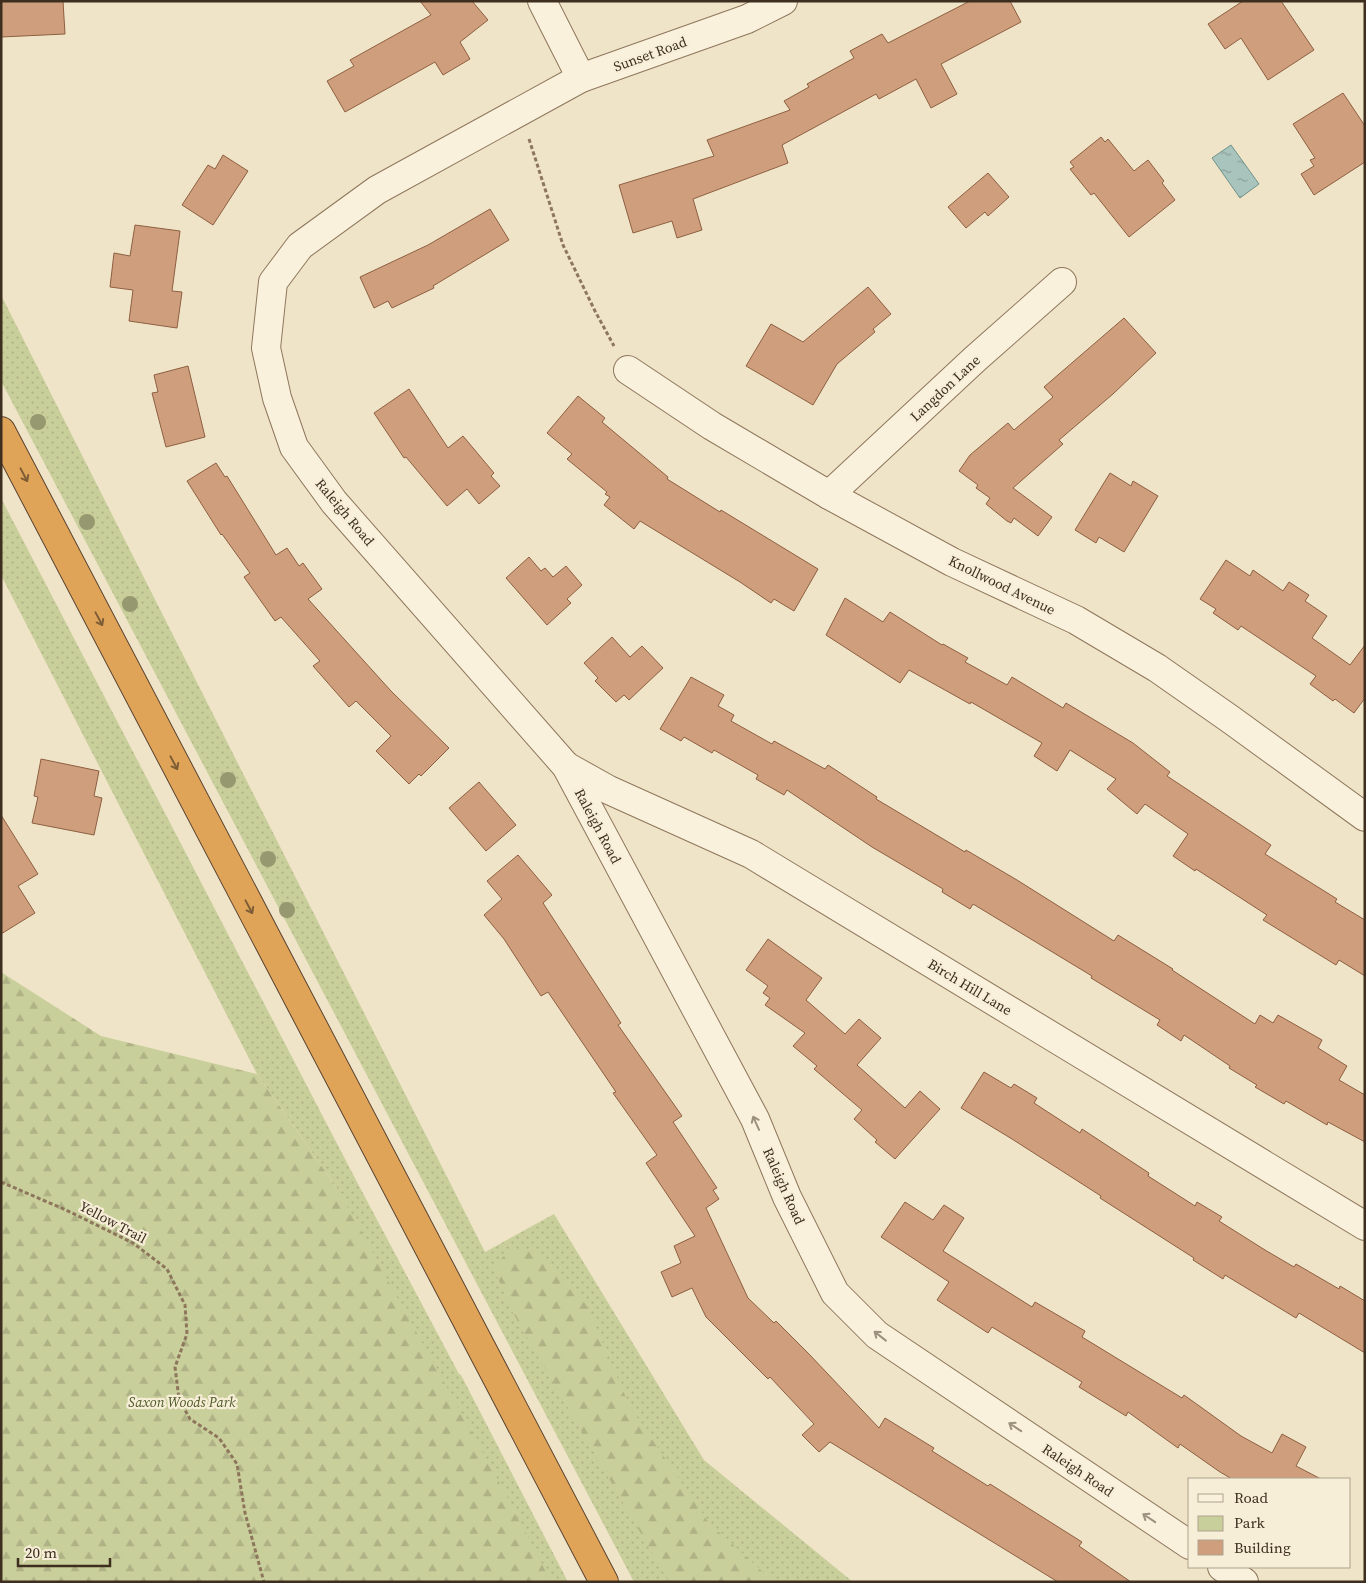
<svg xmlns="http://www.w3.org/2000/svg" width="1366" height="1583" font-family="'Source Serif 4',serif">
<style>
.green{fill:url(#green-dots)}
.forest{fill:url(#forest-firs)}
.water{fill:url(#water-ripples);stroke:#6f938a}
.building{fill:#cf9f7d;stroke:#8d5f41}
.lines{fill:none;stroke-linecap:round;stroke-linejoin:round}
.minor-casing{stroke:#8d765c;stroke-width:30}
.highway-casing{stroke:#5b4430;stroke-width:30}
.path{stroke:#8d765c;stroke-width:3;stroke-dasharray:4 2.5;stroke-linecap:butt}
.minor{stroke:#faf1dc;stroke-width:28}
.highway{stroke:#e0a458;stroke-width:28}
.tree{fill:#96986f}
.oneway{stroke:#7e5d36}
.oneway2{stroke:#9c907e}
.labels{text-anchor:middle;stroke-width:4.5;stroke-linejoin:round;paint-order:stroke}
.street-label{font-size:14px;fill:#3d2e20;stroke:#f7eed8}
.park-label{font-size:14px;font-style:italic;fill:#4d5a26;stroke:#f7eed8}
</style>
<defs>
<pattern id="green-dots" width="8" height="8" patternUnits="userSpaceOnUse" patternTransform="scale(1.25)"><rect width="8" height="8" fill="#c9cf9b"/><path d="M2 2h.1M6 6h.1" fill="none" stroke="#aeb285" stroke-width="1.8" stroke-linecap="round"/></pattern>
<pattern id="forest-firs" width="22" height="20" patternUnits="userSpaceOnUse" patternTransform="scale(1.25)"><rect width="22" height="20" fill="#c9cf9b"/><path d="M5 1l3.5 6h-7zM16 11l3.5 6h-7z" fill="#aeb285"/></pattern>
<pattern id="water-ripples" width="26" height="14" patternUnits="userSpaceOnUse" patternTransform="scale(1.25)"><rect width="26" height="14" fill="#a9c4bc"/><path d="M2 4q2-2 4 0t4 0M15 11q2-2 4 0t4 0" fill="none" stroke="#8ba098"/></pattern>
</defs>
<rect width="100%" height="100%" fill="#f0e4c8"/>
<g class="green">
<path d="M 1,295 L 485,1252 L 554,1214 L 704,1460 L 853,1582 L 634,1582 L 1,381 Z"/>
<path d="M 1,498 L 357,1182 L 459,1374 L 461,1375 L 568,1582 L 1,1582 L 337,1188 L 257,1074 L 1,575 Z"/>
</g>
<g class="forest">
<path d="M 1,972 L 101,1036 L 257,1074 L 337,1188 L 510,1502 L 551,1582 L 1,1582 Z"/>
<path d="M 512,1248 L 539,1253 L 586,1304 L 630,1407 L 709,1523 L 774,1582 L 669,1582 L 513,1313 L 493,1267 Z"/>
</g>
<path class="water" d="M 1231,145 L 1259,184 L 1240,198 L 1212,158 Z"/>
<g class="building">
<path d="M 1,1 L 63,1 L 65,34 L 1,37 Z"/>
<path d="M 420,1 L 472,1 L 488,20 L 460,42 L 470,59 L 443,75 L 435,62 L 345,112 L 327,81 L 354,66 L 350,60 L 431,15 Z"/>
<path d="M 970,1 L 1010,1 L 1021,22 L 941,64 L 957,94 L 931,108 L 916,79 L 879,99 L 876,94 L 782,145 L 788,163 L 693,199 L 702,230 L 677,238 L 672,221 L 633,233 L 619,185 L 714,156 L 707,140 L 790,110 L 784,101 L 809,87 L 807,84 L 854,58 L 850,51 L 882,34 L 888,43 Z"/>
<path d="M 1243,1 L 1281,1 L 1314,50 L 1268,80 L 1241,38 L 1225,49 L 1208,24 Z"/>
<path d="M 1343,93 L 1365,126 L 1365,162 L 1314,195 L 1301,174 L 1314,166 L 1310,160 L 1315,158 L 1293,124 Z"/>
<path d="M 1101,137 L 1105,142 L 1108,139 L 1134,171 L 1148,160 L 1164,181 L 1162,183 L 1175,200 L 1129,237 L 1094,193 L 1091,195 L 1070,169 L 1074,167 L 1070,162 Z"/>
<path d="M 223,155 L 248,171 L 213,225 L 182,205 L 208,165 L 215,169 Z"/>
<path d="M 988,173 L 1009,197 L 988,216 L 985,212 L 966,228 L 948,207 Z"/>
<path d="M 490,209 L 509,240 L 433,286 L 434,288 L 392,308 L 388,301 L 374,308 L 360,277 L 428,245 Z"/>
<path d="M 135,225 L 180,231 L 172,291 L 182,292 L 177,328 L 129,321 L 133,290 L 110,287 L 114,253 L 130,256 Z"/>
<path d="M 868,287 L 891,314 L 873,329 L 875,332 L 837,364 L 813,405 L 746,366 L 771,324 L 803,342 Z"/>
<path d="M 1124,318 L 1156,353 L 1113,394 L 1059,440 L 1063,444 L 1013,488 L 1052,517 L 1038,536 L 1014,518 L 1011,523 L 1007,521 L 986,504 L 990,498 L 976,488 L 978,485 L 959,471 L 970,455 L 1008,423 L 1014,430 L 1053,397 L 1044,387 Z"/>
<path d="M 188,366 L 205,437 L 166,447 L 152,393 L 158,392 L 154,375 Z"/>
<path d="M 409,389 L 448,448 L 463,436 L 494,473 L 491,476 L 500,486 L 479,504 L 467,489 L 447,506 L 406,457 L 404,458 L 374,413 Z"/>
<path d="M 578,396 L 605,418 L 602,422 L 668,477 L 667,479 L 720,512 L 721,510 L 818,569 L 794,611 L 774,599 L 771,603 L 740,582 L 640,521 L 634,529 L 604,505 L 610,497 L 605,494 L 607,492 L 567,459 L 572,454 L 547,433 Z"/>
<path d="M 216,463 L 225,477 L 227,476 L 276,555 L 287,548 L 299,566 L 303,563 L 322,589 L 308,599 L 391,691 L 449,748 L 421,776 L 419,774 L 409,784 L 376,751 L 391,736 L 356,701 L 349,707 L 313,666 L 320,661 L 281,617 L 275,621 L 244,577 L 250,573 L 222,534 L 221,535 L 187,481 Z"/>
<path d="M 1110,473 L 1131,486 L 1133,481 L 1158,496 L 1124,552 L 1099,537 L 1096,543 L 1075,530 Z"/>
<path d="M 529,557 L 541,571 L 545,568 L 553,577 L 566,566 L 582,585 L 567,599 L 571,603 L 547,625 L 506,578 Z"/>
<path d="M 1226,560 L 1250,576 L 1253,570 L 1283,591 L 1289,582 L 1309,595 L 1305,601 L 1327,616 L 1312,638 L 1350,665 L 1365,645 L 1365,698 L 1354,713 L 1335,699 L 1333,701 L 1310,684 L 1316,676 L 1241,626 L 1238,630 L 1213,613 L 1216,609 L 1200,599 Z"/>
<path d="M 845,598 L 883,622 L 890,612 L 942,645 L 943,644 L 968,658 L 965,662 L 1007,685 L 1012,677 L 1063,708 L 1066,703 L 1133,743 L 1170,772 L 1167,776 L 1271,845 L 1265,854 L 1337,899 L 1335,902 L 1365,920 L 1365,976 L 1339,960 L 1336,965 L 1263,920 L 1267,915 L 1196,869 L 1195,871 L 1173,856 L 1188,834 L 1145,804 L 1137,814 L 1107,789 L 1116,779 L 1070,750 L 1057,771 L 1034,756 L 1042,743 L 971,702 L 970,704 L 909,670 L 900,683 L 826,635 Z"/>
<path d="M 612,637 L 630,657 L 642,646 L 663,668 L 629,700 L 624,695 L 616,702 L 595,681 L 598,678 L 584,663 Z"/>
<path d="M 691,677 L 724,695 L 718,706 L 734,715 L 731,721 L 772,744 L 774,741 L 825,769 L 828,765 L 877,797 L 876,799 L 965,852 L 966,850 L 1017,880 L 1114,941 L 1118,935 L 1173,969 L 1172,970 L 1255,1024 L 1260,1015 L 1273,1023 L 1278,1015 L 1322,1040 L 1318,1048 L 1347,1066 L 1339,1080 L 1365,1095 L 1365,1142 L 1328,1122 L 1327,1125 L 1286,1101 L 1284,1104 L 1255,1087 L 1257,1085 L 1229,1068 L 1230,1066 L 1184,1035 L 1181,1041 L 1157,1025 L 1160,1020 L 1091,978 L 1092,976 L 973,904 L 970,909 L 942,892 L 943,889 L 872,847 L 787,790 L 784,795 L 756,779 L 758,775 L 714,750 L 712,753 L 684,737 L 681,741 L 660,729 Z"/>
<path d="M 41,759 L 99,771 L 94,796 L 102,798 L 94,835 L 32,823 L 38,797 L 34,796 Z"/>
<path d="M 479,782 L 516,825 L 486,851 L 449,808 Z"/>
<path d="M 1,815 L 38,874 L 18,886 L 35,913 L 1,934 Z"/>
<path d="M 518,855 L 552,895 L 543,903 L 621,1023 L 618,1025 L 682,1116 L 673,1122 L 717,1188 L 713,1190 L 719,1199 L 706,1208 L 748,1298 L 774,1323 L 776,1321 L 809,1354 L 879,1428 L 885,1418 L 934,1448 L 932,1451 L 988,1486 L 990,1484 L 1082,1542 L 1079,1546 L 1131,1582 L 1058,1582 L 830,1442 L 819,1452 L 802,1435 L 814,1424 L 770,1377 L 768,1379 L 706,1317 L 692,1288 L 672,1297 L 661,1272 L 681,1263 L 674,1246 L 695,1236 L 646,1163 L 657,1155 L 613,1093 L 616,1092 L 548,992 L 541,996 L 504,939 L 484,915 L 502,899 L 487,881 Z"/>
<path d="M 768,939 L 822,978 L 806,1000 L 845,1034 L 859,1019 L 881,1038 L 857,1065 L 905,1108 L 920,1091 L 940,1109 L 895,1159 L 875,1142 L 877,1140 L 854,1119 L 862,1110 L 814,1069 L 817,1066 L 793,1046 L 805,1033 L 765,1005 L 770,998 L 763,993 L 768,986 L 746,970 Z"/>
<path d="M 984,1072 L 1011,1088 L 1014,1084 L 1037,1098 L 1034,1103 L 1080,1133 L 1082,1129 L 1149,1173 L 1148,1176 L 1195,1206 L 1197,1202 L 1222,1217 L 1219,1221 L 1265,1250 L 1294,1267 L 1296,1264 L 1339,1289 L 1340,1286 L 1365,1301 L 1365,1353 L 1299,1313 L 1296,1318 L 1225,1275 L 1223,1279 L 1193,1260 L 1194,1258 L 1100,1198 L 1101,1196 L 1012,1139 L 961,1108 Z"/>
<path d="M 905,1202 L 933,1220 L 944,1205 L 964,1218 L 943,1251 L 1032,1307 L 1035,1302 L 1085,1331 L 1082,1337 L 1182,1398 L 1184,1395 L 1241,1436 L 1272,1453 L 1282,1434 L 1306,1447 L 1296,1466 L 1321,1479 L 1232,1479 L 1220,1472 L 1180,1444 L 1178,1448 L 1128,1412 L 1126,1416 L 1079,1387 L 1082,1382 L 992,1327 L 988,1333 L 937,1300 L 949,1282 L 881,1237 Z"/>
</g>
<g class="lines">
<g class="minor-casing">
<g id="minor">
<path d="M 542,1 L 581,78"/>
<path d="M 783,1 L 747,19 L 581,78 L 377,190 L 300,246 L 273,282 L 266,348 L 277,398 L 294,447 L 334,502 L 566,766 L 755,1119 L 787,1197 L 835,1293 L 877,1335 L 1190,1545"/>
<path d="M 628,370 L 712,426 L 829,495 L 952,562 L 1076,620 L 1157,668 L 1230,719 L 1365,817"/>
<path d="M 829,495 L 975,359 L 1062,282"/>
<path d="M 566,766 L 609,790 L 751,854 L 1365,1226"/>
<path d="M 1222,1567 L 1244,1582"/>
</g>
</g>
<g class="highway-casing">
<path id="highway" d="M 1,431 L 604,1582"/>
</g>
<g class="path">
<path d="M 529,139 L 563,245 L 595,311 L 614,346"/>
<path d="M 1,1182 L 66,1210 L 133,1243 L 167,1269 L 185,1305 L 187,1334 L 175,1367 L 179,1399 L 190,1419 L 219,1438 L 237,1464 L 245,1513 L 264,1582"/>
</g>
<use href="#minor" class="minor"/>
<use href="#highway" class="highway"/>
</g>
<g class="tree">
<circle cx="38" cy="422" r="8"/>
<circle cx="87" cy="522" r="8"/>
<circle cx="130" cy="604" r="8"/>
<circle cx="228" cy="780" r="8"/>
<circle cx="268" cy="859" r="8"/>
<circle cx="287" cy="910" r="8"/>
</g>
<defs><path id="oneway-shaft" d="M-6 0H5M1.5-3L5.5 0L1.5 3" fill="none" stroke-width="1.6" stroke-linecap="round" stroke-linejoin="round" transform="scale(1.25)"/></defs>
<g class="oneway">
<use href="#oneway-shaft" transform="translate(24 475) rotate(62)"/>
<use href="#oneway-shaft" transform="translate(99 619) rotate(62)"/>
<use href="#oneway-shaft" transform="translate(174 763) rotate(62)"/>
<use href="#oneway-shaft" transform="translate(249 907) rotate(62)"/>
</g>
<g class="oneway2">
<use href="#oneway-shaft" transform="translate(756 1123) rotate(-114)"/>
<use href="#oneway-shaft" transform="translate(880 1336) rotate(-142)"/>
<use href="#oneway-shaft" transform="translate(1015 1427) rotate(-146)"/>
<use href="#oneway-shaft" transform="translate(1149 1518) rotate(-146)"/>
</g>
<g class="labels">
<g class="street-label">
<text transform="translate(650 54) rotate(-20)" y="5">Sunset Road</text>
<text transform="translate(945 388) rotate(-43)" y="5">Langdon Lane</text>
<text transform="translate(345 512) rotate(50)" y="5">Raleigh Road</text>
<text transform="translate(1002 585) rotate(26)" y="5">Knollwood Avenue</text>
<text transform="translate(598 826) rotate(62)" y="5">Raleigh Road</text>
<text transform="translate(970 987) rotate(31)" y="5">Birch Hill Lane</text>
<text transform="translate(784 1186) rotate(66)" y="5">Raleigh Road</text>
<text transform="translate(113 1222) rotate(28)" y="5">Yellow Trail</text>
<text transform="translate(1078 1470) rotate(34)" y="5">Raleigh Road</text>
</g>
<g class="park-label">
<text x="182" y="1407">Saxon Woods Park</text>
</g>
</g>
<rect width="1366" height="1583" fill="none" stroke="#3d2e20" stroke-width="5"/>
<rect x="1188" y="1478" width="162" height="90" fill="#f7eed8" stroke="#ada18e"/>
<rect x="1198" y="1494" width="25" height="8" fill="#faf1dc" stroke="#ada18e"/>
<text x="1234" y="1503" font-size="15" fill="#3d2e20">Road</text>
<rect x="1198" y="1516" width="25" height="15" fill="#c9cf9b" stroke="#ada18e"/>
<text x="1234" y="1528" font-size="15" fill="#3d2e20">Park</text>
<rect x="1198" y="1540" width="25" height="15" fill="#cf9f7d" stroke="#ada18e"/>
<text x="1234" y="1553" font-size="15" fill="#3d2e20">Building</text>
<path d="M18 1558v8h92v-8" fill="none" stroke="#3d2e20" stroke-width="2.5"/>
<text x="25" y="1558" font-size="15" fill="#3d2e20" stroke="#f7eed8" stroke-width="4" paint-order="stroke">20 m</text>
</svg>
